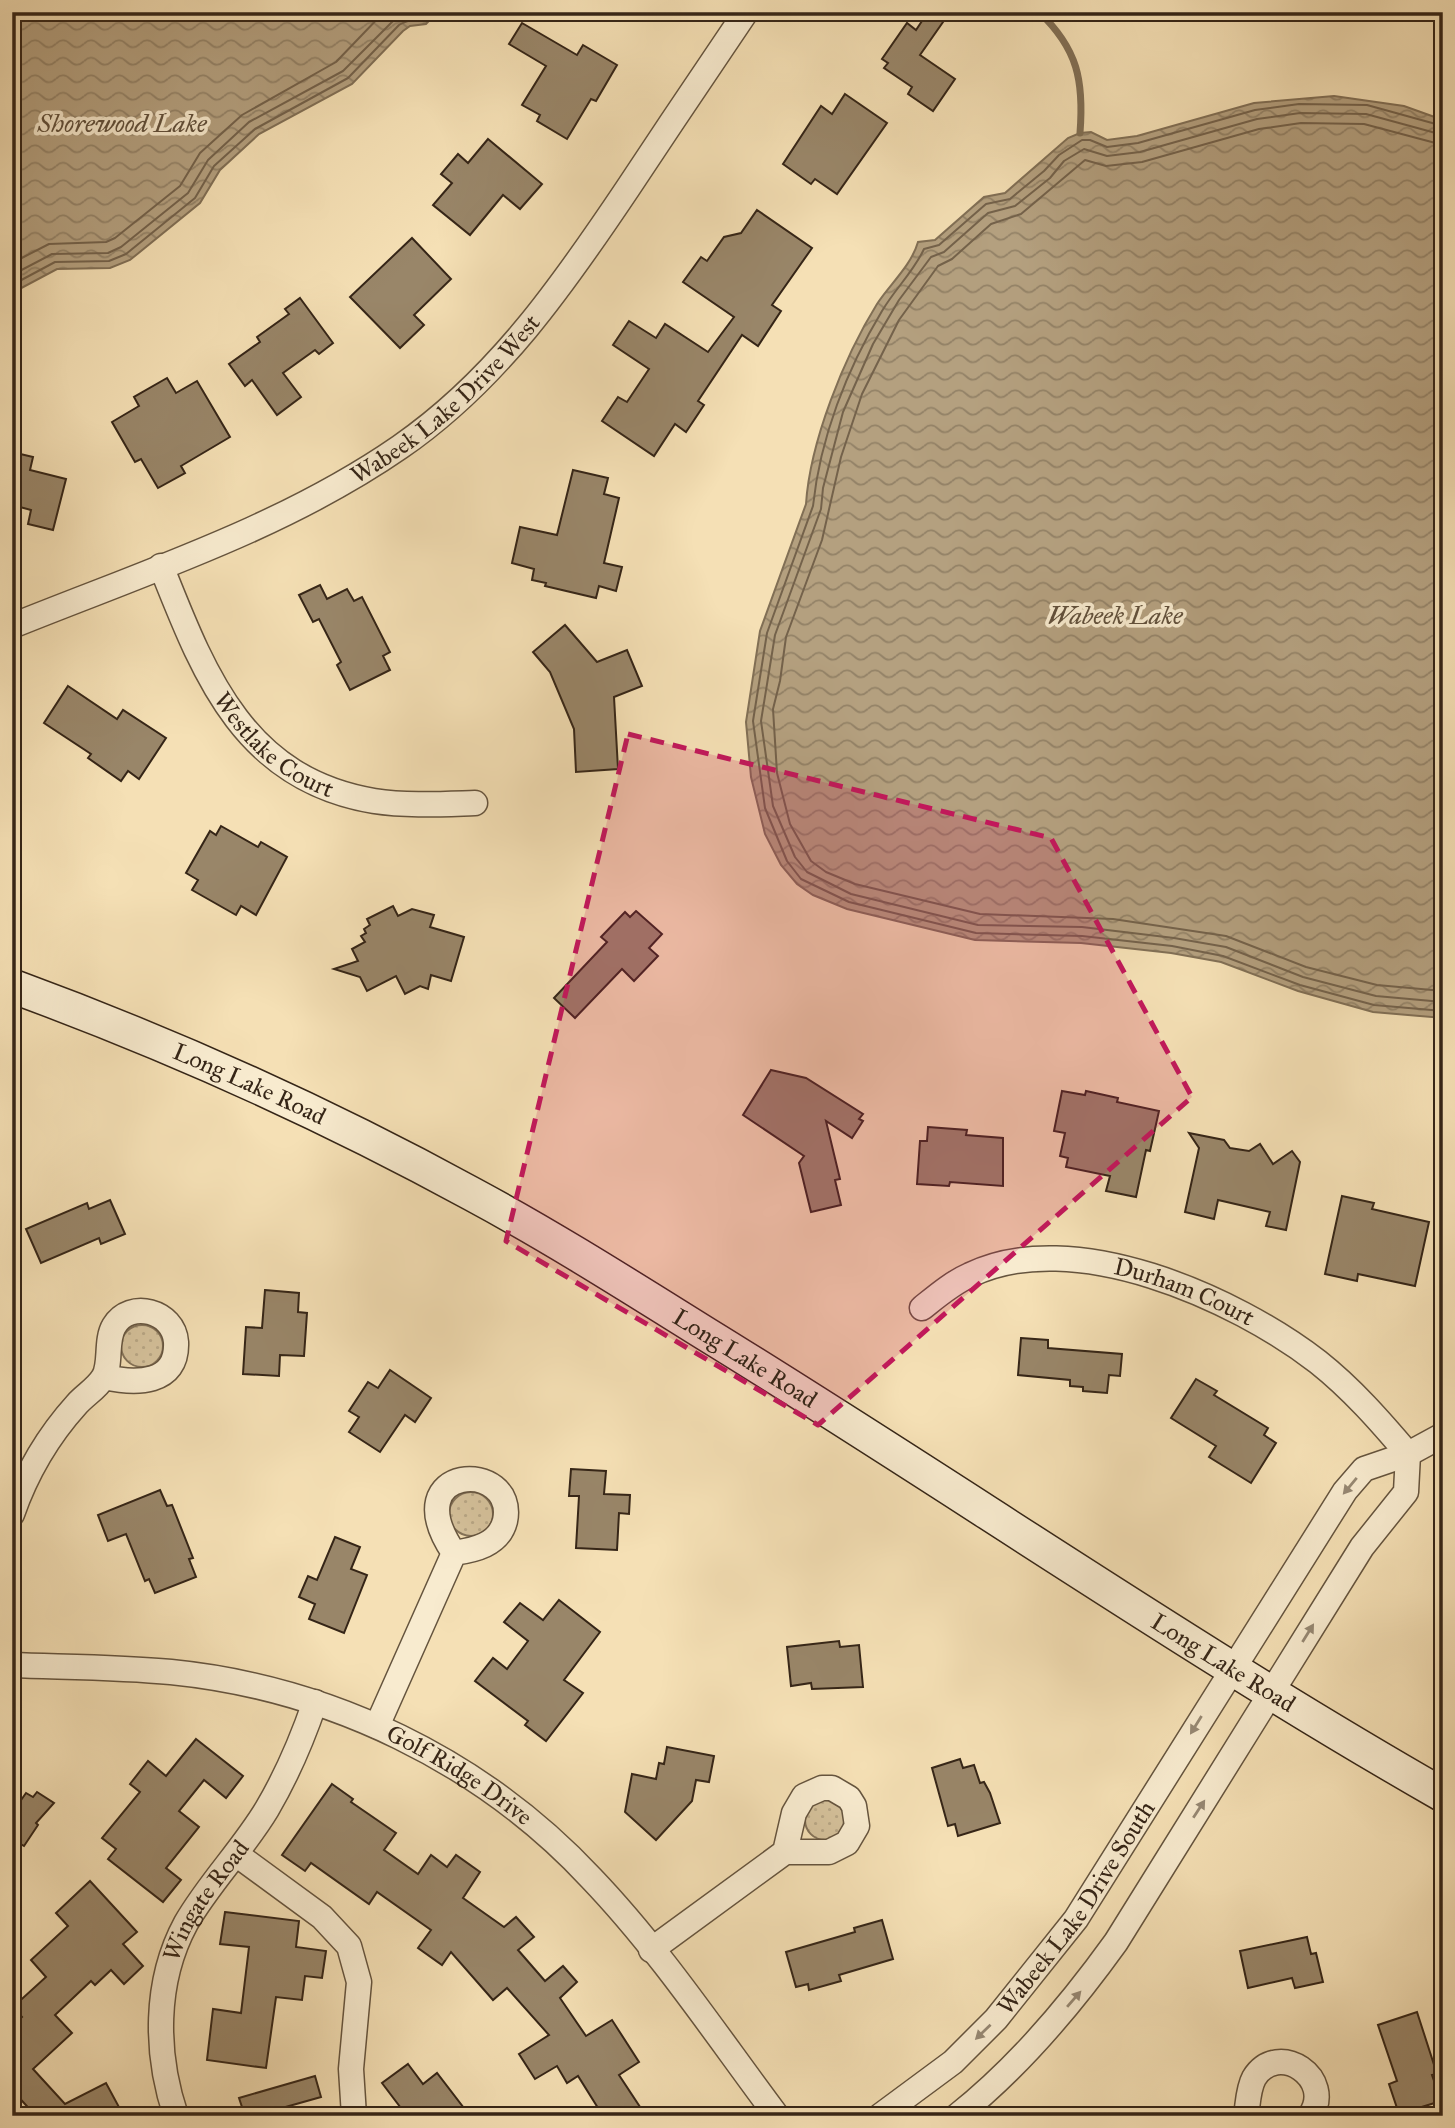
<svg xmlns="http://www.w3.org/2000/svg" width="1455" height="2128" font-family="'IM FELL Great Primer',serif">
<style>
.grass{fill:url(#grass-dots);stroke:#847258;stroke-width:2}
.water{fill:url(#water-waves);stroke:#816f55;stroke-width:2}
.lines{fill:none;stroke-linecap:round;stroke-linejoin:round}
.shore{stroke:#74624b;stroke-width:2}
.stream{stroke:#816f55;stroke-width:7}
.building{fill:#998669;stroke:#352517;stroke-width:2}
.minor-casing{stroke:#65543e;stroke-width:27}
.secondary-casing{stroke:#352517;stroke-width:36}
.minor{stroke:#f8ebcf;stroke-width:24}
.secondary{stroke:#f8ebcf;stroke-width:33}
.oneway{fill:#968873}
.marked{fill:#c2185b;fill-opacity:0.2;stroke:#c2185b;stroke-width:5;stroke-dasharray:14 9;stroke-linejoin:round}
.labels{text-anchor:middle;stroke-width:7;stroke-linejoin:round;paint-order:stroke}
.street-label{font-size:24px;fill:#352517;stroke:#f8ebcf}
.water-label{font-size:26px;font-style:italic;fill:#61503b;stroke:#f8ebcf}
</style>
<defs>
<pattern id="grass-dots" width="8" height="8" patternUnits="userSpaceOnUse" patternTransform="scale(1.75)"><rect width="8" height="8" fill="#d4c09a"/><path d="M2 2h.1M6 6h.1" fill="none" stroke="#b7a584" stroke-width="1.8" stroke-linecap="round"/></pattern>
<pattern id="water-waves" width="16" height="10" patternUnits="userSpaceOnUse" patternTransform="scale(1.75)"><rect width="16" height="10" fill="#b4a07f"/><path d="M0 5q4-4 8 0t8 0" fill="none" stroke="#938267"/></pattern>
</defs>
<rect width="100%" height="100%" fill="#f5e0b5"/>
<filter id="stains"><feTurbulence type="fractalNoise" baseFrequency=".00286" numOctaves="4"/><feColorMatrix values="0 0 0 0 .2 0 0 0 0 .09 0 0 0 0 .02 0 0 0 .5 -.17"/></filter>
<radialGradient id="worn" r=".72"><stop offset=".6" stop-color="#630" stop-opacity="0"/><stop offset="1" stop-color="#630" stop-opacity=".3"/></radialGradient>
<g class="grass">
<circle cx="142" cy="1346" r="21"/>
<circle cx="471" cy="1514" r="22"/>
<circle cx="825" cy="1820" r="20"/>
</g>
<g class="water">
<path d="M 12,12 L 437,12 L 426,24 L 410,26 L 403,31 L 352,84 L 259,134 L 220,170 L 200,203 L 130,260 L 110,268 L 57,269 L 12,293 Z"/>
<path d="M 1334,96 L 1404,106 L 1443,120 L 1443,1018 L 1373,1012 L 1298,991 L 1221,962 L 1171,953 L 1081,943 L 975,940 L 847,909 L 813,895 L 797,884 L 781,865 L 765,834 L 751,777 L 746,722 L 760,631 L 806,504 C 810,442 844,357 877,304 C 890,284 911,266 918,242 L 935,240 L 984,197 L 1005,193 L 1068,138 L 1080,133 L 1091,132 L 1107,140 L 1137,136 L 1254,103 Z"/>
</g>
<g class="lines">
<g class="shore">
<path d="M 1443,126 L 1367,105 L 1299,104 L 1255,110 L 1138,143 L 1107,147 L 1090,140 L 1082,140 L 1059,155 L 1044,171 L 1010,199 L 986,204 L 939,245 L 924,249 C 914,271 895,289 882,311 C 847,369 820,438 813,506 L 767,633 L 753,721 L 765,808 L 787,861 L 801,879 L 849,902 L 976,933 L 1082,936 L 1172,946 L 1223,956 L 1300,985 L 1374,1005 L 1443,1011"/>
<path d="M 1443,135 L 1366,114 L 1300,113 L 1257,119 L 1140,152 L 1107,156 L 1084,149 L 1064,161 L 1050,178 L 1015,206 L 988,213 L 944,252 L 931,257 L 899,300 L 873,344 L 843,412 L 823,488 L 821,509 L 775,635 L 761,721 L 773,806 L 795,857 L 807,872 L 851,894 L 978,925 L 1082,927 L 1174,938 L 1226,947 L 1303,977 L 1376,996 L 1443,1002"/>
<path d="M 1443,145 L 1364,124 L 1301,123 L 1259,129 L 1142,162 L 1106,166 L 1085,160 L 1021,214 L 991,224 L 952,259 L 938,266 L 899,320 L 862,394 L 841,457 L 822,540 L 786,637 L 780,681 L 773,709 L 777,773 L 790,824 L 811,861 L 826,872 L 855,884 L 980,914 L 1113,919 L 1226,936 L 1306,967 L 1377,985 L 1443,991"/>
<path d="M 12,263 L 49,244 L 106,242 L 115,238 L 180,186 L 200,153 L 242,115 L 336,62 L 384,12"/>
<path d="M 12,275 L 52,254 L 108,253 L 121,247 L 188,193 L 208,160 L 249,122 L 343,71 L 402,12"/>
<path d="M 12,285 L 55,262 L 109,261 L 126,254 L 195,198 L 214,166 L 255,129 L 348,78 L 399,25 C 408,19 421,20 428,12"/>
</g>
<path class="stream" d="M 1039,12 C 1078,49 1084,81 1080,133"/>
</g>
<g class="building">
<path d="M 928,12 L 950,12 L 920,55 L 955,79 L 933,111 L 908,94 L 912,87 L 884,68 L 888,63 L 882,59 L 907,23 L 916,30 Z"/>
<path d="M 522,23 L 577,55 L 583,45 L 617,65 L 596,101 L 591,99 L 567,139 L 537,121 L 540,115 L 522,105 L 546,66 L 509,44 Z"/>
<path d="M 845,94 L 887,123 L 837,194 L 815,179 L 811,184 L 783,164 L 821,106 L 832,114 Z"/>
<path d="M 488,139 L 542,184 L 520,209 L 503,195 L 470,235 L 433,205 L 452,183 L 441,174 L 458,154 L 468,163 Z"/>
<path d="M 757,210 L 812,248 L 772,305 L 781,311 L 758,346 L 742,335 L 698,401 L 704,405 L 686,432 L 675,424 L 654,456 L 602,421 L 618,397 L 627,402 L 649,369 L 613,345 L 629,321 L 656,338 L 665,324 L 708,352 L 734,317 L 683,282 L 701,257 L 707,261 L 724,237 L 741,233 Z"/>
<path d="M 412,238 L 451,279 L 414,315 L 424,325 L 400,348 L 350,297 Z"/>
<path d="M 300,298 L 333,343 L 319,354 L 315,350 L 283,373 L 301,397 L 277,415 L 252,380 L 245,386 L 229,364 L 260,342 L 257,337 L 289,314 L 285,309 Z"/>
<path d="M 167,378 L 176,393 L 197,381 L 230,437 L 181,466 L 185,473 L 158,488 L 141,459 L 135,462 L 112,422 L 139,406 L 134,397 Z"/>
<path d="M 12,452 L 33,457 L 30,470 L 66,479 L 53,530 L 28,524 L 31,510 L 20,507 L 19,513 L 12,512 Z"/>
<path d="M 573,470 L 608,478 L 604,494 L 619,498 L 604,563 L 622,567 L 616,591 L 599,586 L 596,598 L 545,586 L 546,583 L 532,580 L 534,569 L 512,563 L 520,527 L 557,535 Z"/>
<path d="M 320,585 L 327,599 L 347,589 L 354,601 L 362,597 L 390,652 L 383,656 L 390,670 L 350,690 L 337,665 L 341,662 L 319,619 L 313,622 L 299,595 Z"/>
<path d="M 565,625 L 597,662 L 627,650 L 642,686 L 614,697 L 618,769 L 576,772 L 574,729 L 550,672 L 533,652 Z"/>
<path d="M 68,686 L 117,719 L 123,710 L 166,738 L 139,779 L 128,771 L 121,781 L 88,758 L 91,754 L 44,723 Z"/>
<path d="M 221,826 L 258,847 L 261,842 L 287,857 L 256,915 L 241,906 L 236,915 L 192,890 L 198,880 L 186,873 L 210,831 L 216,835 Z"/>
<path d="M 393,906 L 398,916 L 412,909 L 434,915 L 430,927 L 464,937 L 451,981 L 431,975 L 428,989 L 420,986 L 405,994 L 396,976 L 367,991 L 360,977 L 334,969 L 358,961 L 352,949 L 365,942 L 361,936 L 366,933 L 364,929 L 370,925 L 367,919 Z"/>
<path d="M 636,911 L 662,934 L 649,948 L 658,956 L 634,981 L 622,969 L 575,1018 L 554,998 L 607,942 L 601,937 L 625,912 L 630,917 Z"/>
<path d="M 771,1070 L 806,1078 L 863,1114 L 859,1119 L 863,1121 L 852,1138 L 826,1121 L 840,1179 L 835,1180 L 841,1205 L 811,1212 L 799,1163 L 804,1156 L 743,1115 Z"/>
<path d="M 1062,1091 L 1085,1095 L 1086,1091 L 1118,1098 L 1117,1102 L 1159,1111 L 1150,1151 L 1146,1150 L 1136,1197 L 1106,1191 L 1110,1176 L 1066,1167 L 1068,1158 L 1060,1156 L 1065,1133 L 1054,1131 Z"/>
<path d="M 928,1127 L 967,1130 L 966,1135 L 1003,1138 L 1003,1186 L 950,1182 L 949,1186 L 917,1184 L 920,1141 L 927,1141 Z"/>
<path d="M 1189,1133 L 1224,1140 L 1230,1148 L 1249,1151 L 1260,1144 L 1273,1164 L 1292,1151 L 1300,1162 L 1286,1230 L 1266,1226 L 1270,1212 L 1218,1200 L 1214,1219 L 1185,1212 L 1199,1148 Z"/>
<path d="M 1342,1196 L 1374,1203 L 1372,1209 L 1429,1222 L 1415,1286 L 1358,1274 L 1357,1281 L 1325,1274 Z"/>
<path d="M 110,1200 L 125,1234 L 101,1244 L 99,1238 L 41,1263 L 26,1229 L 87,1203 L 89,1209 Z"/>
<path d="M 265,1290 L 299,1293 L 298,1312 L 307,1313 L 304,1356 L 280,1355 L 279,1376 L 243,1374 L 246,1327 L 262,1328 Z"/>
<path d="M 1021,1338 L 1048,1340 L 1048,1348 L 1122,1354 L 1120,1376 L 1109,1375 L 1107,1393 L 1083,1391 L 1083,1387 L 1070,1386 L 1070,1380 L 1018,1375 Z"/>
<path d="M 390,1370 L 431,1398 L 415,1422 L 405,1415 L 380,1452 L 349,1432 L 359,1417 L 349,1411 L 368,1382 L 378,1388 Z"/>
<path d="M 1196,1379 L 1217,1391 L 1214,1395 L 1268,1428 L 1264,1435 L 1276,1443 L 1251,1483 L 1209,1457 L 1216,1446 L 1171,1418 Z"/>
<path d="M 571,1469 L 606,1471 L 604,1494 L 630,1495 L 629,1514 L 619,1513 L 617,1550 L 576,1548 L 579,1496 L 569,1496 Z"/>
<path d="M 160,1490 L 167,1506 L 172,1505 L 193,1558 L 189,1559 L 196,1577 L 155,1593 L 149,1579 L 145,1581 L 126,1534 L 108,1541 L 98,1515 Z"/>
<path d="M 335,1537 L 360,1547 L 351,1569 L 367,1575 L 344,1633 L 309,1619 L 315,1604 L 299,1597 L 308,1576 L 317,1580 Z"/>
<path d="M 559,1600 L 600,1632 L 564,1680 L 583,1693 L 546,1741 L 525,1725 L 528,1721 L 475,1681 L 493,1658 L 507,1669 L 528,1641 L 504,1622 L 520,1603 L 543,1620 Z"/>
<path d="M 839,1641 L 840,1647 L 859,1645 L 863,1687 L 812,1689 L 811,1683 L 791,1686 L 787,1647 Z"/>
<path d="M 196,1739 L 243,1776 L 226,1798 L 204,1780 L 179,1811 L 199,1827 L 166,1868 L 181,1880 L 163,1902 L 108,1859 L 116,1849 L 102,1838 L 140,1792 L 130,1784 L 148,1761 L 166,1776 Z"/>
<path d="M 667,1747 L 714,1756 L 709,1782 L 696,1780 L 692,1801 L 656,1840 L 625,1812 L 632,1774 L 656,1779 L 659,1763 L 664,1764 Z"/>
<path d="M 960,1759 L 963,1768 L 974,1765 L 980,1783 L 984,1782 L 990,1793 L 1000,1823 L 958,1836 L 955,1824 L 948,1826 L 932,1768 Z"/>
<path d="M 332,1784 L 353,1799 L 351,1802 L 396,1833 L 384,1850 L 418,1874 L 431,1855 L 447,1867 L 456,1855 L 480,1872 L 463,1898 L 504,1927 L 516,1917 L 534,1937 L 518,1950 L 545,1981 L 563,1966 L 577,1982 L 560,1998 L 586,2036 L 612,2020 L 639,2062 L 619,2075 L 646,2116 L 603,2116 L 578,2076 L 567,2083 L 557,2066 L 535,2079 L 519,2054 L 549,2035 L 507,1988 L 493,2000 L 451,1952 L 442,1965 L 418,1948 L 431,1930 L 377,1892 L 369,1904 L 311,1863 L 305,1871 L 282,1855 Z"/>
<path d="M 37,1792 L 54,1803 L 36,1823 L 38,1825 L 24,1846 L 12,1839 L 12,1813 L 26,1793 L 33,1797 Z"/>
<path d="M 90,1881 L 137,1932 L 123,1944 L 143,1966 L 124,1984 L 111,1970 L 95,1985 L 91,1981 L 55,2015 L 72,2033 L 33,2069 L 65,2104 L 106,2083 L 120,2109 L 105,2116 L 36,2116 L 12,2090 L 12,2027 L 22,2017 L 13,2007 L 46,1977 L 31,1960 L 68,1926 L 56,1913 Z"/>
<path d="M 225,1912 L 299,1921 L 296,1947 L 326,1951 L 322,1978 L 305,1976 L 302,2000 L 276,1997 L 266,2068 L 207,2060 L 213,2009 L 241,2013 L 249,1947 L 220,1944 Z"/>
<path d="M 882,1920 L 893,1959 L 839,1975 L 841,1981 L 809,1990 L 808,1984 L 796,1987 L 786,1952 L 855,1932 L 854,1928 Z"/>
<path d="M 1307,1937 L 1311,1954 L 1316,1953 L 1323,1982 L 1295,1988 L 1292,1978 L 1248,1988 L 1240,1951 Z"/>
<path d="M 1417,2012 L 1437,2074 L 1432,2075 L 1441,2101 L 1399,2114 L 1389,2084 L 1397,2081 L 1378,2025 Z"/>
<path d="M 408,2064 L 423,2084 L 437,2073 L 470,2116 L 407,2116 L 382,2083 Z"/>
<path d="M 315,2076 L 321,2097 L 282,2108 L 284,2116 L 245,2116 L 239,2098 Z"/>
</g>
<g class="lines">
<g class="minor-casing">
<g id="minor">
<path id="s1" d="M 161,566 C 204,674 243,779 374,801 C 407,806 442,804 475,803"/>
<path id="s2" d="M 12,626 C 143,573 283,528 400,447 C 497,380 563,285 628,188 C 667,129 706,71 746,12"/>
<path id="s3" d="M 922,1308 C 937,1296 952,1283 970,1275 C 1073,1225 1235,1298 1318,1362 C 1352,1389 1380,1421 1408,1454"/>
<path d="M 12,1514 C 26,1474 48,1436 77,1404 C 85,1395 97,1388 103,1378 C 112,1365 105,1341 114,1326 C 130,1299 174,1311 176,1342 C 178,1385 135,1384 105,1377"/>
<path id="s4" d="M 12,1665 C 65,1667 119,1667 171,1672 C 330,1688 482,1761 591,1878 C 660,1950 717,2036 777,2116"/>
<path d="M 377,1726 L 454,1553 C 474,1550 499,1545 505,1521 C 518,1459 393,1463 454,1553"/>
<path d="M 236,1854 L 322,1917 L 349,1946 L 359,1982 L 351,2069 L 354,2116"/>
<path d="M 651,1950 L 785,1852 L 829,1852 L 847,1843 L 857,1826 L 854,1806 L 849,1798 L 832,1788 L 822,1788 L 804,1796 L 794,1813 L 785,1852"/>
<path id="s5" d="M 176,2116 C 155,2054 154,1982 186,1923 C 209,1883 243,1849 267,1809 C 287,1775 302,1740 315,1702"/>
<path id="s6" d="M 880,2116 L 953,2062 L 996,2019 L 1076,1919 L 1345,1491 L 1364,1469 L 1408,1454 L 1443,1435"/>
<path d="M 957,2116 C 1019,2067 1070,2006 1116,1942 L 1362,1547 L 1406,1492 L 1408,1454"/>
<path d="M 1246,2116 C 1248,2104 1248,2089 1254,2078 C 1278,2039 1336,2079 1310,2116"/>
</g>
</g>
<g class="secondary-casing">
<g id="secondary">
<path id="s7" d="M 12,986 C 170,1044 324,1113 472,1194 C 552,1237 629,1286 706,1334 C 953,1486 1191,1651 1443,1795"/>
</g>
</g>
<use href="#minor" class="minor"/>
<use href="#secondary" class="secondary"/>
</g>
<defs><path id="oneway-solid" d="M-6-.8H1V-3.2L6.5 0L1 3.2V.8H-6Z" transform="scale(1.75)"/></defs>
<g class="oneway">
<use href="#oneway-solid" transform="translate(1350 1486) rotate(130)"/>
<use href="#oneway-solid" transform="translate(1308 1633) rotate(-58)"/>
<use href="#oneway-solid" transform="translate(1196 1725) rotate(122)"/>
<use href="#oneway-solid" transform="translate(1199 1809) rotate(-57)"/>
<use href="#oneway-solid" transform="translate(1074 1999) rotate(-49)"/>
<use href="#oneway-solid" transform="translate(983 2032) rotate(136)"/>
</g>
<path class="marked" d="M 628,734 L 1051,838 L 1192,1097 L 818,1425 L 506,1241 Z"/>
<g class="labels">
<g class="street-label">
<text dy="8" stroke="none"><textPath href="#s2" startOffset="494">Wabeek Lake Drive West</textPath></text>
<text dy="8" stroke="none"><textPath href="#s1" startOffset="217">Westlake Court</textPath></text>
<text dy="8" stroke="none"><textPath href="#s7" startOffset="257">Long Lake Road</textPath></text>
<text dy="8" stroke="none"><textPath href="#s3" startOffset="280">Durham Court</textPath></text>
<text dy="8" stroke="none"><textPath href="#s7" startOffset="824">Long Lake Road</textPath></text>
<text dy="8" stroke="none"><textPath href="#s7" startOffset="1391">Long Lake Road</textPath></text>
<text dy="8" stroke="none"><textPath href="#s4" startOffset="469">Golf Ridge Drive</textPath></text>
<text dy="8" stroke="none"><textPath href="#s5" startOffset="228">Wingate Road</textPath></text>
<text dy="8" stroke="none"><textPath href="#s6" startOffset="289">Wabeek Lake Drive South</textPath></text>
</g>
<g class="water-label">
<text x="122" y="132">Shorewood Lake</text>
<text x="1115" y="624">Wabeek Lake</text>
</g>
</g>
<rect width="1455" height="2128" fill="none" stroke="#f5e0b5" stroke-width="42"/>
<rect x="14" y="14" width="1427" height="2100" fill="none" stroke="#352517" stroke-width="3.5"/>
<rect x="21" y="21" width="1413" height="2086" fill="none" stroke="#352517" stroke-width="2"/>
<rect width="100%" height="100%" filter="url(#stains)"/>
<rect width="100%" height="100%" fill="url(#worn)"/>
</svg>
